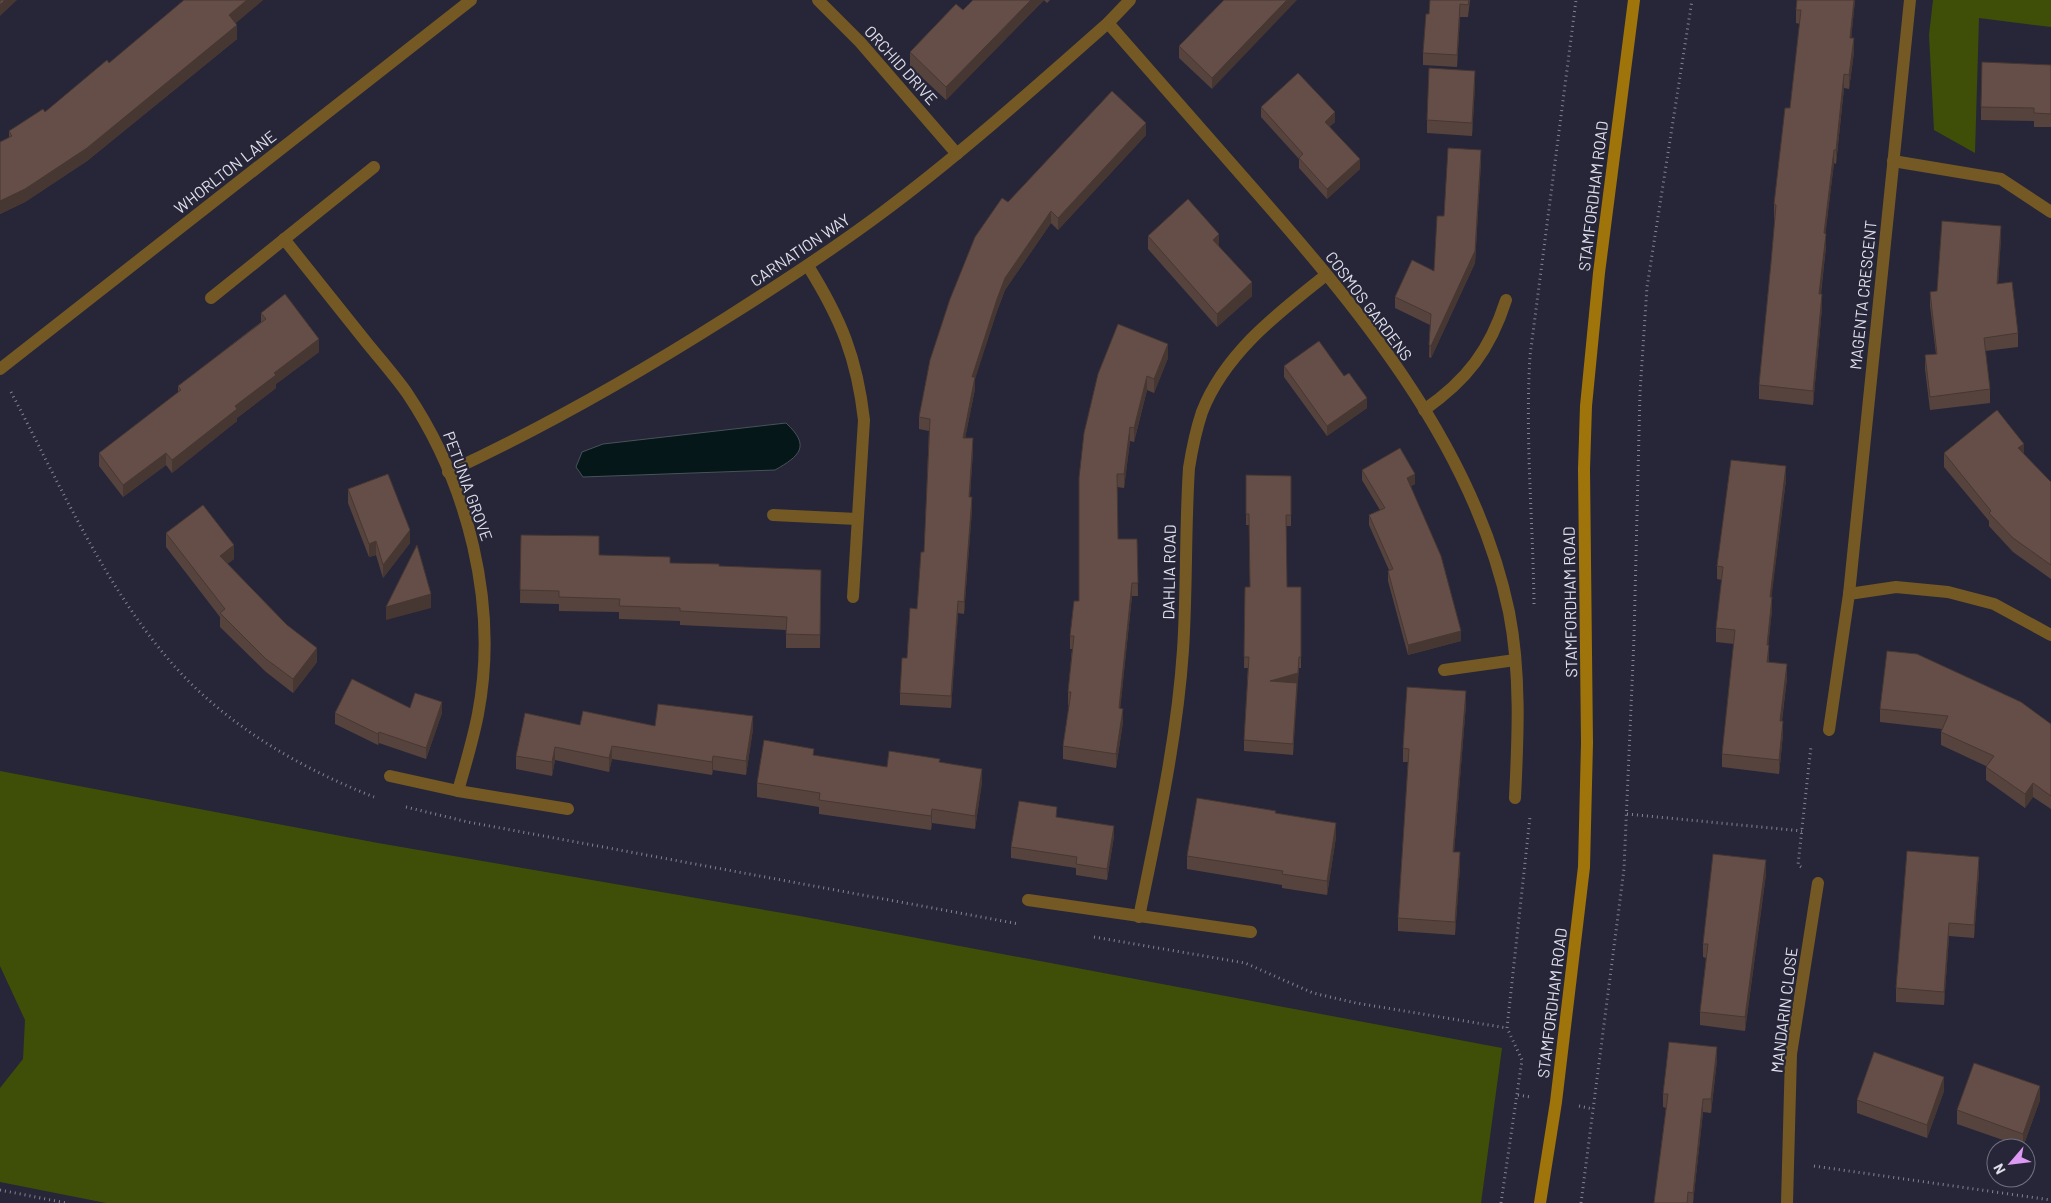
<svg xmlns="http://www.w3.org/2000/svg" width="2051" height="1203" font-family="Barlow,sans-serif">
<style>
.green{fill:#3f4f07}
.water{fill:#061719;stroke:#475358}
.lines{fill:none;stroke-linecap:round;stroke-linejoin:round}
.path{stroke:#838392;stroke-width:3;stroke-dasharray:1 4;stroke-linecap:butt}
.minor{stroke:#745924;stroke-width:12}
.secondary{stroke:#9f740a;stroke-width:12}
.wall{fill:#57433e}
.shaded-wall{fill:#473732}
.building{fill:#654e48;stroke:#473732}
.labels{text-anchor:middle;stroke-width:4.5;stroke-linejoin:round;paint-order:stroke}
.street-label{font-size:16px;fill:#dfe0ec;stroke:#262638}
</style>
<rect width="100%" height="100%" fill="#262638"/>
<g class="green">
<path d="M 1933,0 L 2051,0 L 2051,27 L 1979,18 L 1975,153 L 1934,130 L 1929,35 Z"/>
<path d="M 0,771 L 378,843 L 800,916 L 1502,1048 L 1481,1203 L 106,1203 L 0,1182 L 0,1088 L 23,1059 L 25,1020 L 0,966 Z"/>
</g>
<path class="water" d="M 786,423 C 811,446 800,456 775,470 L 583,477 L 576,467 L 582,452 L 603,444 Z"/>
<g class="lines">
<g class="path">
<path d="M 11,392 C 64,492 118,618 203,695 C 254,741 311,772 374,797"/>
<path d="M 1534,604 C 1533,521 1525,439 1530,356 L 1576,0"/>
<path d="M 406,807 L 468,822 L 1019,924"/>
<path d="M 1627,814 L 1802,831"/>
<path d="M 1801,867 L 1798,865 L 1811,746"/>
<path d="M 1094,937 L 1245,963 L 1313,993 L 1356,1003 L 1507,1028"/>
<path d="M 1518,1095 L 1531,1097"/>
<path d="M 1579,1106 L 1593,1109"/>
<path d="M 1814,1166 L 2051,1200"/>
<path d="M 0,1190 L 66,1203"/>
<path d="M 1501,1203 L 1522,1060 L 1507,1028 L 1530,817"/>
<path d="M 1581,1203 L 1624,869 L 1634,638 L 1640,392 L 1647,287 L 1692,0"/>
</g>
<g class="minor">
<path d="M 818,0 L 860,42 L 957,154"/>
<path d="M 1108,23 C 1153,75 1198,126 1243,177 C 1354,303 1474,443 1509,612 C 1521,673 1518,737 1515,798"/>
<path d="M 1893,161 L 2001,179 L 2051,212"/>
<path d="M 284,239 C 312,274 339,308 367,343 C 380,359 395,376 407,393 C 468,484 499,605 478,714 C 473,740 465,766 458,791"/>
<path d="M 808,266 C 841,319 857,358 864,420 L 853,597"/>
<path d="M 211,298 L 374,167"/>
<path d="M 0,369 L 471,0"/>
<path d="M 1424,410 C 1467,380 1490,350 1506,300"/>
<path d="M 448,472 C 545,427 636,375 726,318 C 780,284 832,250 883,212 C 961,154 1034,88 1108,23 L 1130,0"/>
<path d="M 773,515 L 857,519"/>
<path d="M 1849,594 L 1910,0"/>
<path d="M 1444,670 L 1515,660"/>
<path d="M 1829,730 L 1849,594 L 1896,587 L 1948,592 L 1994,604 L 2051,635"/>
<path d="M 390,776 L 458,791 L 568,809"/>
<path d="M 1028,900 L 1251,932"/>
<path d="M 1139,917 C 1157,829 1177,740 1183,650 C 1187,589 1185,529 1189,468 C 1192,449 1196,430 1202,412 C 1225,353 1278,313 1326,275"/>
<path d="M 1787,1203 L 1791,1054 L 1818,883"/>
</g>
<path class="secondary" d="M 1540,1203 L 1556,1102 L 1584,867 L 1587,743 L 1584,469 L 1586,406 L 1599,273 L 1634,0"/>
</g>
<g class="wall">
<path d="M 263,0 L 235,23 L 237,39 L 87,161 L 25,202 L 0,214 L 0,142 L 9,138 L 9,131 L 45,112 L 109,63 Z"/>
<path d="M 973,0 L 1050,0 L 1047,3 L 1044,0 L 946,100 L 910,66 L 910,52 L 963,10 Z"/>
<path d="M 1224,0 L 1212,89 L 1179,58 L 1179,46 Z"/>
<path d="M 1430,0 L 1470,0 L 1468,17 L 1460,17 L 1457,67 L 1423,65 L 1423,53 L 1429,14 Z"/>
<path d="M 1797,0 L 1855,0 L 1851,38 L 1854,52 L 1849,89 L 1844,88 L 1836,164 L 1834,163 L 1825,234 L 1826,247 L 1821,294 L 1822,308 L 1813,405 L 1759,399 L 1759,385 L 1771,263 L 1775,218 L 1774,218 L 1774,204 L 1790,108 L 1800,24 L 1796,23 L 1796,10 Z"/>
<path d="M 2051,65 L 2051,127 L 2034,127 L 2034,121 L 1981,120 L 1981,107 Z"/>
<path d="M 1475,85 L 1472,136 L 1427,133 L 1427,120 Z"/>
<path d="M 1261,107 L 1335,122 L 1329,127 L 1360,169 L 1327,199 L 1299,168 L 1299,159 L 1261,117 Z"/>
<path d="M 1146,135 L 1058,230 L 1051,223 L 1005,290 L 997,311 L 975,377 L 975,389 L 965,438 L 973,450 L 970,497 L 972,509 L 964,614 L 958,613 L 951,708 L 900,705 L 900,693 L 917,609 L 924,552 L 929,431 L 919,429 L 919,417 L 1008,202 Z"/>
<path d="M 1481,162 L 1475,263 L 1431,358 L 1429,357 L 1430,325 L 1395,308 L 1395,297 L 1434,271 L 1444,216 Z"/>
<path d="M 1148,236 L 1219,247 L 1252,296 L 1217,327 L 1148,249 Z"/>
<path d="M 2001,239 L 1998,284 L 2018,333 L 2018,347 L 1985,351 L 1990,389 L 1990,403 L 1930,410 L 1925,369 L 1925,355 L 1936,354 L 1930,306 L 1930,292 L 1937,291 Z"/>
<path d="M 261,313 L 319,352 L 276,384 L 276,388 L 237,418 L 237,421 L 172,473 L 166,465 L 123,497 L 99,466 L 99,453 L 178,392 L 178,386 L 261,322 Z"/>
<path d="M 1168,358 L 1154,393 L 1147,390 L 1134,442 L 1130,441 L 1124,488 L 1117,487 L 1118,539 L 1137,539 L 1138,596 L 1132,596 L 1120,708 L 1123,722 L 1116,768 L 1063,759 L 1063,746 L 1069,706 L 1068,705 L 1068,692 L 1072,649 L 1070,649 L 1070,636 L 1079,601 L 1098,374 Z"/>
<path d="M 1284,366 L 1367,408 L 1327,436 L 1284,377 Z"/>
<path d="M 1944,453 L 2024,455 L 2051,482 L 2051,579 L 2013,552 L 1989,526 L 1989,521 L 1944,467 Z"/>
<path d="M 1362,470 L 1415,484 L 1411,486 L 1461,641 L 1408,655 L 1388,581 L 1388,571 L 1389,570 L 1369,525 L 1369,515 L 1380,510 L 1362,480 Z"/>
<path d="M 1246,475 L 1291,476 L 1291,526 L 1286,526 L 1287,587 L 1301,587 L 1301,668 L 1299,668 L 1297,685 L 1293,755 L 1244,751 L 1244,740 L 1248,668 L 1244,668 L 1245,587 L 1250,587 L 1249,525 L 1246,525 Z"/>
<path d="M 1786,480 L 1771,597 L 1772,610 L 1768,645 L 1769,662 L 1787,678 L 1782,721 L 1783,734 L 1779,774 L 1722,767 L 1722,754 L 1734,644 L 1716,642 L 1716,628 L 1722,580 L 1717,579 L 1717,566 Z"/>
<path d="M 348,489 L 410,543 L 383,578 L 376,555 L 369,557 L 348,503 Z"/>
<path d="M 166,533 L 234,559 L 227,564 L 317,662 L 293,693 L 266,672 L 220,627 L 220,617 L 166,547 Z"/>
<path d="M 521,535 L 599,555 L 670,563 L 719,566 L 821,570 L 820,648 L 786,648 L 786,630 L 680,625 L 680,621 L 619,619 L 619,612 L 559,611 L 559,604 L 520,603 Z"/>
<path d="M 1466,704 L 1454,852 L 1460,866 L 1455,935 L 1398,931 L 1398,918 L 1408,762 L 1403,762 L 1403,748 Z"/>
<path d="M 410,708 L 442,713 L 426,759 L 379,743 L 378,745 L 335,724 L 335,713 Z"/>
<path d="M 1880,709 L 2051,724 L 2051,809 L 2033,797 L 2025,808 L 1986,780 L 1986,766 L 1941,745 L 1941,732 L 1942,729 L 1880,722 Z"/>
<path d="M 580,725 L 655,726 L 753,729 L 746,775 L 713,770 L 712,775 L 612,759 L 609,772 L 555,760 L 552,776 L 516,769 L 516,756 Z"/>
<path d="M 814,756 L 887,767 L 940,762 L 982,782 L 975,829 L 932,823 L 931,830 L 819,814 L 819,807 L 757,797 L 757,783 Z"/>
<path d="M 1276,813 L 1336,837 L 1327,895 L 1282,888 L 1282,885 L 1187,869 L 1187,856 Z"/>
<path d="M 1057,817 L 1114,836 L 1107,880 L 1076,875 L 1076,868 L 1011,858 L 1011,847 Z"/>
<path d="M 1979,871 L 1974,938 L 1949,936 L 1944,1005 L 1896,1002 L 1896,988 Z"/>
<path d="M 1766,874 L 1745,1031 L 1700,1025 L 1700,1012 L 1706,958 L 1703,957 L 1703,944 Z"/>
<path d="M 1717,1060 L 1711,1113 L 1703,1112 L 1693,1203 L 1654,1203 L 1666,1108 L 1663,1107 L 1663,1094 Z"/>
<path d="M 1944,1091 L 1927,1138 L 1857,1113 L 1857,1100 Z"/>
<path d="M 2040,1100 L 2023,1147 L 1957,1124 L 1957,1110 Z"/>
</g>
<g class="shaded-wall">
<path d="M 5,0 L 17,0 L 0,16 L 0,5 Z"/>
<path d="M 247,0 L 263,0 L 229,29 L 229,15 Z"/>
<path d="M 1031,0 L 1044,0 L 946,100 L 946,87 Z"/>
<path d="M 1287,0 L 1297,0 L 1212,89 L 1212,78 Z"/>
<path d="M 1854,0 L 1855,0 L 1850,51 L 1850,38 Z"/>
<path d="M 1460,4 L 1460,17 L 1457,67 L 1457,55 Z"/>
<path d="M 237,25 L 237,39 L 87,161 L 25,202 L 0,214 L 0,201 Z"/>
<path d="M 1854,38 L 1854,52 L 1849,89 L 1849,75 Z"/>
<path d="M 1475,71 L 1475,85 L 1472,136 L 1472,123 Z"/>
<path d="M 1844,74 L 1844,88 L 1836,164 L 1836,150 Z"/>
<path d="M 1335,112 L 1335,122 L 1325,131 L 1325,122 Z"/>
<path d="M 1146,123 L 1146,135 L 1058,230 L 1058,218 Z"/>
<path d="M 1481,150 L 1481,162 L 1475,263 L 1431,358 L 1431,346 Z"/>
<path d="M 1834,150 L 1834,163 L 1824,247 L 1824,233 Z"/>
<path d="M 1360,159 L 1360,169 L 1327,199 L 1327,189 Z"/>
<path d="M 1051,211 L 1051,223 L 1005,290 L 997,311 L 972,389 L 972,377 L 997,299 L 1005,278 Z"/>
<path d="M 2001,226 L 2001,239 L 1997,298 L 1997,284 Z"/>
<path d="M 1219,234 L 1219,248 L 1213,240 Z"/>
<path d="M 1826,234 L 1826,247 L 1819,308 L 1819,294 Z"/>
<path d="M 1252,282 L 1252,296 L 1217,327 L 1217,314 Z"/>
<path d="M 1822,294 L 1822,308 L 1813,405 L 1813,391 Z"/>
<path d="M 319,339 L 319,352 L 276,384 L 276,388 L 237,418 L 237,421 L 172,473 L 172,460 L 274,373 Z"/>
<path d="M 1168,344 L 1168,358 L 1154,393 L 1154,379 Z"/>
<path d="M 1147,376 L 1147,390 L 1134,442 L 1134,428 Z"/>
<path d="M 975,377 L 975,389 L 963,449 L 963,438 Z"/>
<path d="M 1367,398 L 1367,408 L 1327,436 L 1327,426 Z"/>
<path d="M 1130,427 L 1130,441 L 1124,488 L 1124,474 Z"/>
<path d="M 973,438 L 973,450 L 969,509 L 969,497 Z"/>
<path d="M 2024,444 L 2024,457 L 2018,448 Z"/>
<path d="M 166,453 L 166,465 L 123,497 L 123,485 Z"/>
<path d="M 1786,466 L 1786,480 L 1770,610 L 1770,597 Z"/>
<path d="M 1415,474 L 1415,484 L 1407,488 L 1407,478 Z"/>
<path d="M 972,497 L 972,509 L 964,614 L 964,602 Z"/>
<path d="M 410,530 L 410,543 L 383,578 L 383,565 Z"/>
<path d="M 376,541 L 376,555 L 369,557 L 369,544 Z"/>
<path d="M 234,545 L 234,559 L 220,569 L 220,556 Z"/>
<path d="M 1132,583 L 1132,596 L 1119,721 L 1119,708 Z"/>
<path d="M 431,594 L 431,608 L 386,620 L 386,607 Z"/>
<path d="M 1772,597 L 1772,610 L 1767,659 L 1767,645 Z"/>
<path d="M 958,601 L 958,613 L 951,708 L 951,696 Z"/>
<path d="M 1461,631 L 1461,641 L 1408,655 L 1408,645 Z"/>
<path d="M 1769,645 L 1769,659 L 1767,676 L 1767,662 Z"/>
<path d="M 317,648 L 317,662 L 293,693 L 293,679 Z"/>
<path d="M 1299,657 L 1299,668 L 1293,755 L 1293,744 L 1270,681 Z"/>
<path d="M 1787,664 L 1787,678 L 1780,734 L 1780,721 Z"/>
<path d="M 1466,691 L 1466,704 L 1453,865 L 1453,852 Z"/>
<path d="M 442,702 L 442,713 L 426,759 L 426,748 Z"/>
<path d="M 1123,709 L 1123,722 L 1116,768 L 1116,754 Z"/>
<path d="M 753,716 L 753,729 L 746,775 L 746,761 Z"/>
<path d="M 1783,721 L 1783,734 L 1779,774 L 1779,760 Z"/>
<path d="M 379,732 L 379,743 L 378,745 L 378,734 Z"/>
<path d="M 612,746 L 612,759 L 609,772 L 609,758 Z"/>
<path d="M 555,747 L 555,760 L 552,776 L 552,762 Z"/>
<path d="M 713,756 L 713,770 L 712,775 L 712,762 Z"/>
<path d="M 982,769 L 982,782 L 975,829 L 975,816 Z"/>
<path d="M 2033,783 L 2033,797 L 2025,808 L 2025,794 Z"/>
<path d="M 932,809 L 932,823 L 931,830 L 931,816 Z"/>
<path d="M 1336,823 L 1336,837 L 1327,895 L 1327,881 Z"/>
<path d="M 1114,826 L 1114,836 L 1107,880 L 1107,869 Z"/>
<path d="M 1460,852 L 1460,866 L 1455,935 L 1455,922 Z"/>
<path d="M 1979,857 L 1979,871 L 1974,938 L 1974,925 Z"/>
<path d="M 1766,860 L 1766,874 L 1745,1031 L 1745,1017 Z"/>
<path d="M 1949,923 L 1949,936 L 1944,1005 L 1944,992 Z"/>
<path d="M 1717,1047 L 1717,1060 L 1711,1113 L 1711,1099 Z"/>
<path d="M 1944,1077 L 1944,1091 L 1927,1138 L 1927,1125 Z"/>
<path d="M 2040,1086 L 2040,1100 L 2023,1147 L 2023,1134 Z"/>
<path d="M 1703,1099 L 1703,1112 L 1693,1203 L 1693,1193 Z"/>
</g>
<g class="building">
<path d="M 0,0 L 5,0 L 0,5 Z"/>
<path d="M 184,0 L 247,0 L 229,15 L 237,25 L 87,148 L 25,189 L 0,201 L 0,142 L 12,136 L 9,131 L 43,109 L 45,112 L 107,60 L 109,63 Z"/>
<path d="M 973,0 L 1031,0 L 946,87 L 910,52 L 956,4 L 963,10 Z"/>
<path d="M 1224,0 L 1287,0 L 1212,78 L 1179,46 Z"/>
<path d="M 1430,0 L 1469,0 L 1468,5 L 1460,4 L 1457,55 L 1423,53 L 1426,14 L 1429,14 Z"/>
<path d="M 1797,0 L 1854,0 L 1850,38 L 1854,38 L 1849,75 L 1844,74 L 1836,150 L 1834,150 L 1824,233 L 1826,234 L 1819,294 L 1822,294 L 1813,391 L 1759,385 L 1771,263 L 1776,205 L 1774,204 L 1785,108 L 1790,108 L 1801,10 L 1796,10 Z"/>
<path d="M 1982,62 L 2051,65 L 2051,114 L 2034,113 L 2034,108 L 1981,107 Z"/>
<path d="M 1429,68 L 1475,71 L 1472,123 L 1427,120 Z"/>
<path d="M 1298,73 L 1335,112 L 1325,122 L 1360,159 L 1327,189 L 1299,158 L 1303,154 L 1261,107 Z"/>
<path d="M 1112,91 L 1146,123 L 1058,218 L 1051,211 L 1005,278 L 997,299 L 972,377 L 975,377 L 963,438 L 973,438 L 969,497 L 972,497 L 964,602 L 958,601 L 951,696 L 900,693 L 902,658 L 907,658 L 910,608 L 917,609 L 921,552 L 924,552 L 930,419 L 919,417 L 930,360 L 950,299 L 975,237 L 1002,198 L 1008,202 Z"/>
<path d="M 1448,148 L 1481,150 L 1475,251 L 1431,346 L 1429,345 L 1431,314 L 1395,297 L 1412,260 L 1434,271 L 1437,216 L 1444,216 Z"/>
<path d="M 1188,199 L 1219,234 L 1213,240 L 1252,282 L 1217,314 L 1148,236 Z"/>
<path d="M 1942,221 L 2001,226 L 1997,284 L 2012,282 L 2018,333 L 1984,338 L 1990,389 L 1930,397 L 1925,355 L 1937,354 L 1930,292 L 1937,291 Z"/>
<path d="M 285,294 L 319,339 L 274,373 L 276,375 L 235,406 L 237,409 L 172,460 L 166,453 L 123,485 L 99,453 L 181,390 L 178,386 L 266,319 L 261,313 Z"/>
<path d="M 1118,324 L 1168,344 L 1154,379 L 1147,376 L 1134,428 L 1130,427 L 1124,474 L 1117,474 L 1118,539 L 1137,539 L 1138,583 L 1132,583 L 1119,708 L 1123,709 L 1116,754 L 1063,746 L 1071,692 L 1068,692 L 1074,636 L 1070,636 L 1074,601 L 1079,601 L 1079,478 L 1084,433 L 1098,374 Z"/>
<path d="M 1319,341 L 1344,376 L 1349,373 L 1367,398 L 1327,426 L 1284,366 Z"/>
<path d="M 1997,410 L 2024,444 L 2018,448 L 2051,482 L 2051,565 L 2013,538 L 1989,513 L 1991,511 L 1944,453 Z"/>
<path d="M 1400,448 L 1415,474 L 1407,478 L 1441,556 L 1461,631 L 1408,645 L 1388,571 L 1393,569 L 1369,515 L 1385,508 L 1362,470 Z"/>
<path d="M 1731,460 L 1786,466 L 1770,597 L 1772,597 L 1767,645 L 1769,645 L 1767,662 L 1787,664 L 1780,721 L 1783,721 L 1779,760 L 1722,754 L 1735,630 L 1716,628 L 1723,567 L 1717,566 Z"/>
<path d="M 388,474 L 410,530 L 383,565 L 376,541 L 369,544 L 348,489 Z"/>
<path d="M 1246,475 L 1291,476 L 1291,515 L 1286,515 L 1287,587 L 1301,587 L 1301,657 L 1299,657 L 1298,673 L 1270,681 L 1297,683 L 1293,744 L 1244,740 L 1249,657 L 1244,657 L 1245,587 L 1250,587 L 1249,514 L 1246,514 Z"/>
<path d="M 203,505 L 234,545 L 220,556 L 287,625 L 317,648 L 293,679 L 266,659 L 220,613 L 225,609 L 166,533 Z"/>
<path d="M 521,535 L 599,536 L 599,555 L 670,557 L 670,563 L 719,564 L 719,566 L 821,570 L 820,635 L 786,634 L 787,617 L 680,611 L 680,608 L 619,606 L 620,599 L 559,597 L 559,591 L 520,590 Z"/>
<path d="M 417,545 L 431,594 L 386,607 Z"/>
<path d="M 1887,651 L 1917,654 L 2021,702 L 2051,724 L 2051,796 L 2033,783 L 2025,794 L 1986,767 L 1994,756 L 1941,732 L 1948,716 L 1880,709 Z"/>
<path d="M 352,679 L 410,708 L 415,693 L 442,702 L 426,748 L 379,732 L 378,734 L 335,713 Z"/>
<path d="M 1407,687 L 1466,691 L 1453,852 L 1460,852 L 1455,922 L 1398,918 L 1409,749 L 1403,748 Z"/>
<path d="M 658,704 L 753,716 L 746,761 L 713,756 L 712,762 L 612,746 L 609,758 L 555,747 L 552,762 L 516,756 L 525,713 L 580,725 L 583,711 L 655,726 Z"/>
<path d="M 764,740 L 814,749 L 813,755 L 887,767 L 889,751 L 940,759 L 939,762 L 982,769 L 975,816 L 932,809 L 931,816 L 819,800 L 820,793 L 757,783 Z"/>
<path d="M 1197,798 L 1276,811 L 1275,813 L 1336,823 L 1327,881 L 1282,874 L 1283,871 L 1187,856 Z"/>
<path d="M 1019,801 L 1057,807 L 1056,817 L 1114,826 L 1107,869 L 1076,864 L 1077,857 L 1011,847 Z"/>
<path d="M 1907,851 L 1979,857 L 1974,925 L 1949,923 L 1944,992 L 1896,988 Z"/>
<path d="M 1713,854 L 1766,860 L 1745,1017 L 1700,1012 L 1708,944 L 1703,944 Z"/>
<path d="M 1669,1042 L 1717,1047 L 1711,1099 L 1703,1099 L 1693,1193 L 1688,1192 L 1687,1203 L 1654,1203 L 1668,1094 L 1663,1094 Z"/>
<path d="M 1874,1052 L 1944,1077 L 1927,1125 L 1857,1100 Z"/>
<path d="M 1974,1063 L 2040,1086 L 2023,1134 L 1957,1110 Z"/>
</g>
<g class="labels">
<g class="street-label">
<text transform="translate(901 65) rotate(48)" y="6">ORCHID DRIVE</text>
<text transform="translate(225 172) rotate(-38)" y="6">WHORLTON LANE</text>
<text transform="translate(1593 196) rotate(-83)" y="6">STAMFORDHAM ROAD</text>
<text transform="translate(800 250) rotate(-34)" y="6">CARNATION WAY</text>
<text transform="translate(1863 295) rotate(-84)" y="6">MAGENTA CRESCENT</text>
<text transform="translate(1369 306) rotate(53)" y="6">COSMOS GARDENS</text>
<text transform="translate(468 486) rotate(70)" y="6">PETUNIA GROVE</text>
<text transform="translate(1169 572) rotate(-89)" y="6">DAHLIA ROAD</text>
<text transform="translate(1570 602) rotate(-91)" y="6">STAMFORDHAM ROAD</text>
<text transform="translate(1552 1003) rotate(-83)" y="6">STAMFORDHAM ROAD</text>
<text transform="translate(1784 1010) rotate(-83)" y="6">MANDARIN CLOSE</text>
</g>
</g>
<g transform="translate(2011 1163) rotate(242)"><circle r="24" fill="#262638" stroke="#707080"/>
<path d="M0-4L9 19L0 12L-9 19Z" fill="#dd99f3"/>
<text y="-8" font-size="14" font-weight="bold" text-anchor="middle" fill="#dfe0ec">N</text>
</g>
</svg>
